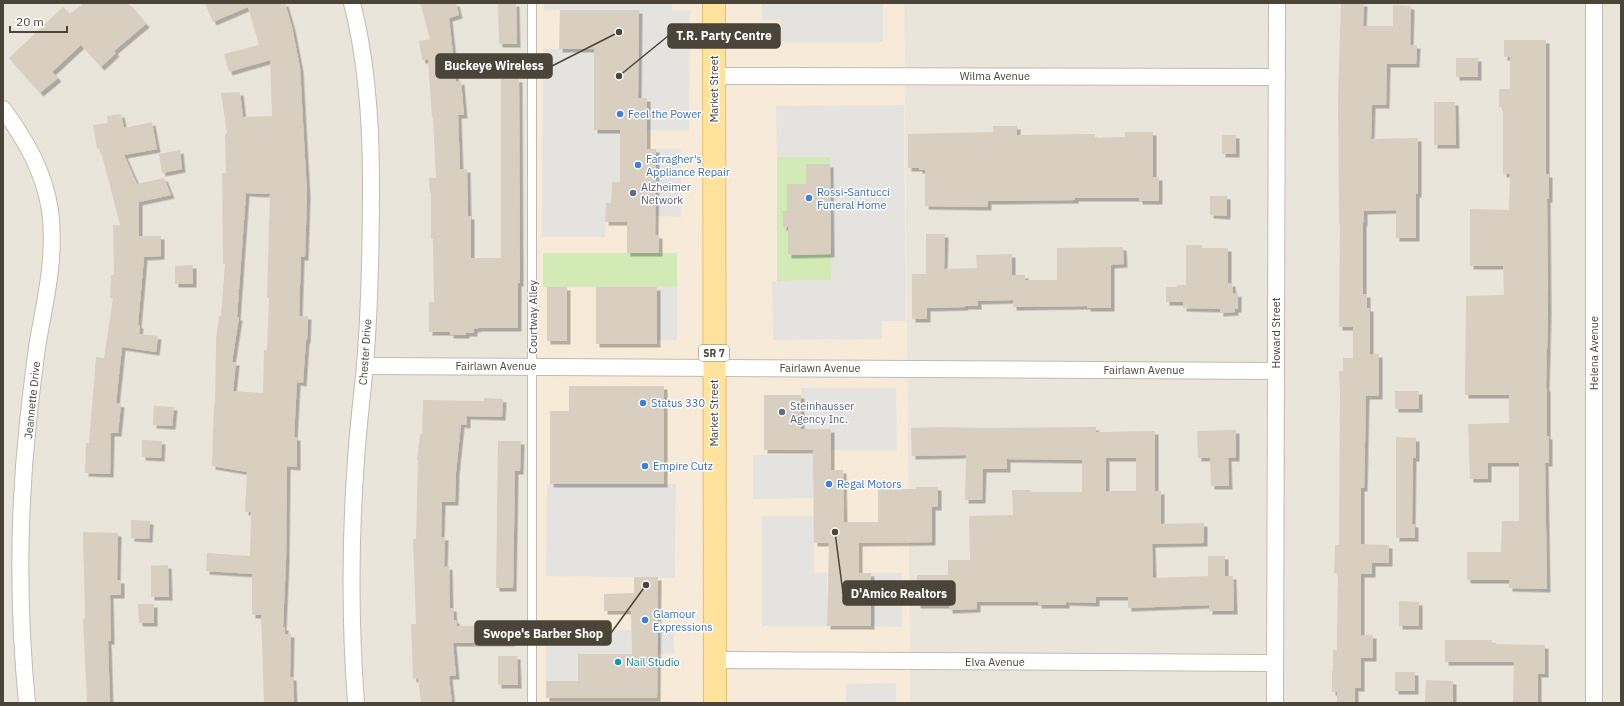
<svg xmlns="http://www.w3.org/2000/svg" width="1624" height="706" font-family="'IBM Plex Sans',sans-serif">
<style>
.residential{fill:#eae5da}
.commercial{fill:#f7ead8}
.green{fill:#d2eab5}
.parking{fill:#e5e3e0}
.building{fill:#d8cfc1;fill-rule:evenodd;filter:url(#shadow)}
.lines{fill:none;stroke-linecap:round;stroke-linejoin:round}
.lane-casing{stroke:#c2bbae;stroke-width:10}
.street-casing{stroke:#c2bbae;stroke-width:18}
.primary-casing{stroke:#e6c16a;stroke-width:24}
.lane{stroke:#fff;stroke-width:8}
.street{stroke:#fff;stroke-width:16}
.primary{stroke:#ffe39c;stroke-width:22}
.shop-dot{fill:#3f7fe0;stroke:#fff;stroke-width:1.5}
.service-dot{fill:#5c6f8a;stroke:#fff;stroke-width:1.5}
.culture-dot{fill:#0f9aa8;stroke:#fff;stroke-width:1.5}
.labels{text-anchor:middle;stroke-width:3;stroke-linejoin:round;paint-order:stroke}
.shield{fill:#fff;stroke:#817c74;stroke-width:1}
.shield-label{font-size:10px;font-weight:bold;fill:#4b4439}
.street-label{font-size:11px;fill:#4b4439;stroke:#fff}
.shop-label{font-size:11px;fill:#366cbe;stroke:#fff;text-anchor:start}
.service-label{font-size:11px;fill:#4e5e75;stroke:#fff;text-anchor:start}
.culture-label{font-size:11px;fill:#0d838f;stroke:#fff;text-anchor:start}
.leader{fill:none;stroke:#4b4439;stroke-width:1.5}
.callout-dot{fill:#4b4439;stroke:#fff;stroke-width:1.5}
.callout{fill:#4b4439;stroke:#4b4439;stroke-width:1.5}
.callout-label{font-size:12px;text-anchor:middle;font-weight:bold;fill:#fff}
</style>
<defs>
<filter id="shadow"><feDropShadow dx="3.5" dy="3.5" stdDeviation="0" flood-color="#0004"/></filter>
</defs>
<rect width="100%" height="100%" fill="#f6f3ec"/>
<g class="residential">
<rect x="3" y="3" width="529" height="700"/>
<path d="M 904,3 L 1621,3 L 1621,703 L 910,703 Z"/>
</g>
<path class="commercial" d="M 532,3 L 904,3 L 910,703 L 532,703 Z"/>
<g class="green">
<path d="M 777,157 L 830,157 L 830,164 L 806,184 L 787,211 L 783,211 L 783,227 L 788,227 L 788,255 L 831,254 L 831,280 L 777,281 Z"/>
<rect x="543" y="253" width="134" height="34"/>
</g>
<g class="parking">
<path d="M 544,3 L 672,3 L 672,10 L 690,10 L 689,130 L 647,130 L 647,98 L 638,98 L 639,10 L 544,10 Z"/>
<path d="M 762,3 L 883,3 L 883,42 L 781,42 L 781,20 L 762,20 Z"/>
<path d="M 543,49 L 594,49 L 594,130 L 620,130 L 620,182 L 612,182 L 611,203 L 606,203 L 605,237 L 542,237 Z"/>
<path d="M 904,105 L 906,321 L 882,321 L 882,339 L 773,340 L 772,281 L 831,280 L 830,157 L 777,157 L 776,106 Z"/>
<path d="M 656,149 L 681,149 L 681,217 L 655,216 Z"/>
<rect x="657" y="287" width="20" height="53"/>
<path d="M 801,388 L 896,388 L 897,450 L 831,450 L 831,429 L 801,429 Z"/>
<path d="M 814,454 L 814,498 L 753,499 L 753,455 Z"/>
<path d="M 547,484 L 676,484 L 675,578 L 546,576 Z"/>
<path d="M 762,516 L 814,516 L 814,573 L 827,573 L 827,626 L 762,626 Z"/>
<path d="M 871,573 L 902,573 L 902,627 L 871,626 Z"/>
<path d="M 546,630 L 674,630 L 674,654 L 579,654 L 586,681 L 546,681 Z"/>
<path d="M 896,683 L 896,703 L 846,703 L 846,684 Z"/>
<rect x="544" y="701" width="126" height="2"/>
</g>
<g class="building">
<path d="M 84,3 L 128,3 L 146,24 L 114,51 L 116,53 L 101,67 L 81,45 L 52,72 L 58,78 L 40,93 L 9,58 L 63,7 L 70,14 Z"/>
<path d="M 205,3 L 285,3 L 292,27 L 300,68 L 307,194 L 305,257 L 301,257 L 299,316 L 308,316 L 307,340 L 306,340 L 303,383 L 297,382 L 294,437 L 297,437 L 297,467 L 287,466 L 286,560 L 283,627 L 285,627 L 285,634 L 291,634 L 290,677 L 293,677 L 294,703 L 264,703 L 261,615 L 252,615 L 252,574 L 206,571 L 207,553 L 250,556 L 251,512 L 245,512 L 247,472 L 212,466 L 214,404 L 215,404 L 216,339 L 219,316 L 221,316 L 225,264 L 223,264 L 222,173 L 226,173 L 225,134 L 227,133 L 221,93 L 240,92 L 243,117 L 272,116 L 270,60 L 229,72 L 224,54 L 259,45 L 248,7 L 213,22 ZM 246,193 L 270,194 L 267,298 L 269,298 L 267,350 L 264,350 L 263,393 L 233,391 L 236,362 L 232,362 L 239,317 L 237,317 Z"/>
<path d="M 420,3 L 456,3 L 459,15 L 449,18 L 456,82 L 461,81 L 464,115 L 458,115 L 460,169 L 467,169 L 468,216 L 471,216 L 471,258 L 501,258 L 501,79 L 519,79 L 520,283 L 518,283 L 518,328 L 479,328 L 474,329 L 474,333 L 466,333 L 466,335 L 450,335 L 450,332 L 429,332 L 429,302 L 434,302 L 433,239 L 431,239 L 431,193 L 430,193 L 429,178 L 436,178 L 433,117 L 432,117 L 428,60 L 422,60 L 419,41 L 430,39 Z"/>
<path d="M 498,3 L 516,3 L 517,44 L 499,44 Z"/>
<path d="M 1341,3 L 1364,3 L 1363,26 L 1393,26 L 1393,5 L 1411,6 L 1410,45 L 1417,45 L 1416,64 L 1387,64 L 1386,105 L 1372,105 L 1371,139 L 1418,138 L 1418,194 L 1416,194 L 1416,238 L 1396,238 L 1396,210 L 1364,211 L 1364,223 L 1363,223 L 1363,294 L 1367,294 L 1367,308 L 1370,308 L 1370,354 L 1379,354 L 1379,396 L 1366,396 L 1364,488 L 1361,488 L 1361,544 L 1389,545 L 1389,563 L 1372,563 L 1372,574 L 1361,574 L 1361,635 L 1373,635 L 1373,658 L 1361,658 L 1361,688 L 1355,688 L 1355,703 L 1337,703 L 1337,692 L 1332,692 L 1332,671 L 1333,671 L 1333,650 L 1337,650 L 1337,635 L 1338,573 L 1334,573 L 1335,545 L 1339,545 L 1340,393 L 1339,371 L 1343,371 L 1343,358 L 1353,358 L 1353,327 L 1339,327 L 1340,224 L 1339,224 L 1338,96 Z"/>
<path d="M 560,10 L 639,10 L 638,98 L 647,98 L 647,149 L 656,149 L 655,235 L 659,235 L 659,253 L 627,253 L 627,222 L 605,222 L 606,203 L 611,203 L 612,182 L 620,182 L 620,130 L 594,130 L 594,49 L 559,49 Z"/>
<path d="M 1504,40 L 1546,40 L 1546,174 L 1549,174 L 1549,199 L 1547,199 L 1548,311 L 1546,388 L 1547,388 L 1547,436 L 1549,436 L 1549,463 L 1545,463 L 1547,589 L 1509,588 L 1509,580 L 1467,580 L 1467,552 L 1501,552 L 1502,521 L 1519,521 L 1519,463 L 1488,463 L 1488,479 L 1470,479 L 1468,424 L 1509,423 L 1509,395 L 1465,395 L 1466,296 L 1504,295 L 1503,266 L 1470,266 L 1470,209 L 1509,210 L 1510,174 L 1503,174 L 1503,107 L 1499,107 L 1499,89 L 1510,89 L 1510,57 L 1504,57 Z"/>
<rect x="1456" y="58" width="22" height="19"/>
<path d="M 1434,102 L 1455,102 L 1456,145 L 1434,145 Z"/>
<path d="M 121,114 L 124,128 L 152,122 L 157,149 L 124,155 L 137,184 L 164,178 L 171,195 L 139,202 L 139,236 L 161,236 L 161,256 L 144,257 L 138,325 L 140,325 L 139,334 L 158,336 L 156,352 L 122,347 L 116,403 L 121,404 L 118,433 L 111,433 L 110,474 L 85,473 L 86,443 L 89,443 L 96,357 L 104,358 L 113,298 L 110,298 L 111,275 L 114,275 L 113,225 L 120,225 L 100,148 L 97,149 L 93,125 L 108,123 L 107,116 Z"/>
<path d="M 993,126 L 1017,126 L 1017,135 L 1095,134 L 1095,138 L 1125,137 L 1125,132 L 1153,132 L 1153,177 L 1159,177 L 1159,201 L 1139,201 L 1139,198 L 1075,198 L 1075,200 L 988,201 L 988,207 L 925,206 L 925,170 L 919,170 L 919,168 L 908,168 L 908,134 L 993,132 Z"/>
<rect x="1222" y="135" width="14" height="19"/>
<path d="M 180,150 L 182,169 L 162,173 L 159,154 Z"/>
<path d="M 806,164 L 830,164 L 831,254 L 788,255 L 788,227 L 783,227 L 783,211 L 787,211 L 787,184 L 806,184 Z"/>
<path d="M 1210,196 L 1227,196 L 1227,216 L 1210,215 Z"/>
<path d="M 926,234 L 945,234 L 944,269 L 977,268 L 976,255 L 1012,254 L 1012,275 L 1025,275 L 1025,280 L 1057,280 L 1057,248 L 1123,247 L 1124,264 L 1111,265 L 1111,308 L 1087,308 L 1087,306 L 1013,307 L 1013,300 L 978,301 L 978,306 L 965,306 L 965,307 L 927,308 L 927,319 L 912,319 L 912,274 L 926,274 Z"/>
<path d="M 1186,245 L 1202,245 L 1202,248 L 1228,248 L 1228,283 L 1232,283 L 1233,294 L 1238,293 L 1238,309 L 1235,309 L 1235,312 L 1220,313 L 1220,309 L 1183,308 L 1183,302 L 1166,302 L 1166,287 L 1177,287 L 1177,285 L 1186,285 Z"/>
<path d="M 193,265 L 193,284 L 175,284 L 175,266 Z"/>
<rect x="547" y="287" width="20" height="54"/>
<rect x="596" y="287" width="61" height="57"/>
<path d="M 569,386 L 664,386 L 664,484 L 550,484 L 550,411 L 569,411 Z"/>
<rect x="1395" y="391" width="24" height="18"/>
<path d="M 764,395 L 801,395 L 801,429 L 831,429 L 831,470 L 843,470 L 844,522 L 878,522 L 878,489 L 916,489 L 916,487 L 938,487 L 938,507 L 932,507 L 932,542 L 859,543 L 859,573 L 871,573 L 871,626 L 827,626 L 829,543 L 814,543 L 813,450 L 764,450 Z"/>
<path d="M 484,398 L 503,399 L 502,417 L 467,416 L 467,425 L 461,424 L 456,472 L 455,502 L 442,502 L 441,537 L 445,537 L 444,567 L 449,566 L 450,608 L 453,608 L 454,620 L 456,620 L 457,626 L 511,625 L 511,643 L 453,643 L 456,676 L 449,676 L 452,703 L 421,703 L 418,678 L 413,679 L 411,624 L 416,624 L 413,539 L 416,539 L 418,460 L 417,460 L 420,434 L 422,434 L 423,400 L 484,401 Z"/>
<path d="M 154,406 L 174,407 L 172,426 L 153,425 Z"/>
<path d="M 940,427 L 981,428 L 1096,427 L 1096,432 L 1155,431 L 1155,491 L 1161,491 L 1161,524 L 1204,523 L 1204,543 L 1152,544 L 1153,578 L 1208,576 L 1208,556 L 1225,556 L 1225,576 L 1233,576 L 1234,611 L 1209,611 L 1209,605 L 1128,608 L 1128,597 L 1096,597 L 1096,603 L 1066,602 L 1066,605 L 1038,605 L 1038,602 L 977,602 L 977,609 L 949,610 L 949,605 L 917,605 L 917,575 L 948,575 L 948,560 L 970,560 L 969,516 L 1013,515 L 1012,490 L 1031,490 L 1031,492 L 1082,492 L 1082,460 L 1007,459 L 1007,469 L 983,469 L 982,500 L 965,500 L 966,455 L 912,456 L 911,428 ZM 1106,458 L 1136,458 L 1136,491 L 1106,491 Z"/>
<path d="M 1236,430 L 1236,458 L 1228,458 L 1229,486 L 1211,486 L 1210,458 L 1198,458 L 1197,431 Z"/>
<path d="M 1396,437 L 1416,438 L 1416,458 L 1413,458 L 1412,524 L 1415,524 L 1415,538 L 1396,538 Z"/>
<path d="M 142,440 L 162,441 L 161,458 L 142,457 Z"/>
<path d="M 498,441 L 521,441 L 520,471 L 515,471 L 513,588 L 496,588 Z"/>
<path d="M 131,520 L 150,521 L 149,539 L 131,538 Z"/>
<path d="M 83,532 L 118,533 L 117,580 L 121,580 L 121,595 L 110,595 L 111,641 L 108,641 L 110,703 L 87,703 L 83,619 L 85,618 Z"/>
<path d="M 168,565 L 169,597 L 151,597 L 151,566 Z"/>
<path d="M 634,577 L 658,577 L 657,698 L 546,698 L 546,681 L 578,681 L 578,654 L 632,654 L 631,611 L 604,611 L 604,594 L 634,593 Z"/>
<path d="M 1399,601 L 1419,602 L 1419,626 L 1399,626 Z"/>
<path d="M 138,604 L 154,604 L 154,623 L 139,623 Z"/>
<path d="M 1445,640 L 1492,640 L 1492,644 L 1545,645 L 1545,674 L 1538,674 L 1538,703 L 1513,703 L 1514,662 L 1445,662 Z"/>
<path d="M 498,656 L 517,656 L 518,685 L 498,685 Z"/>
<rect x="1395" y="672" width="20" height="19"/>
<path d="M 1426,680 L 1453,681 L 1453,703 L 1425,703 Z"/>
</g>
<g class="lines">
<g class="lane-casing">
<path id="lane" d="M 532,3 L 532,703"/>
</g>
<g class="street-casing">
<g id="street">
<path d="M 352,3 C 367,61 371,121 371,181 C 371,243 370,304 365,365 C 362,397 358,428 356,460 C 350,541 350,622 356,703"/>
<path d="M 714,76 L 1277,77"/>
<path d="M 3,109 C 26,140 44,172 50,210 C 56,254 46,298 38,341 C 34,368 31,395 28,422 C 18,515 18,610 27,703"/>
<path d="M 365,366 L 1276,371"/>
<path d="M 715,660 L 1275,663"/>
<path d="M 1275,703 L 1277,3"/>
<path d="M 1594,703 L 1594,3"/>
</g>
</g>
<g class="primary-casing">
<path id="primary" d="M 714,3 L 715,703"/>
</g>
<use href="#lane" class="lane"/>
<use href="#street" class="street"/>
<use href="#primary" class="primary"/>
</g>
<g class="shop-dot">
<circle cx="620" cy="114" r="4"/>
<circle cx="638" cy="165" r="4"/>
<circle cx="809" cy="198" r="4"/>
<circle cx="643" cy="403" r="4"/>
<circle cx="645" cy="466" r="4"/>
<circle cx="829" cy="484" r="4"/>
<circle cx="645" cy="620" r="4"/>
</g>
<g class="service-dot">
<circle cx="633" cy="193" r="4"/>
<circle cx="782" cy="412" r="4"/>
</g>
<circle class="culture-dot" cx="618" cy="662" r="4"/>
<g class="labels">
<rect class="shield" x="699" y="345" width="30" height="16" rx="3"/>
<g class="shield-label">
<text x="714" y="357">SR 7</text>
</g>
<g class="street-label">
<text x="995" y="80">Wilma Avenue</text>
<text transform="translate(714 89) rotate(-90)" y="4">Market Street</text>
<text transform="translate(533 317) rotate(-90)" y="4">Courtway Alley</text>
<text transform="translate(1276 333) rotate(-90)" y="4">Howard Street</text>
<text transform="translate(365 352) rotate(-86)" y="4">Chester Drive</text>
<text transform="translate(1594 353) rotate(-90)" y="4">Helena Avenue</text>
<text x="496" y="370">Fairlawn Avenue</text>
<text x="820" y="372">Fairlawn Avenue</text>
<text x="1144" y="374">Fairlawn Avenue</text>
<text transform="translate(32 400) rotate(-84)" y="4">Jeannette Drive</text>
<text transform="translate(714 413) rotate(-90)" y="4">Market Street</text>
<text x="995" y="666">Elva Avenue</text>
</g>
<g class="shop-label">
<text x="628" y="118">Feel the Power</text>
<text x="646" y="163">Farragher's<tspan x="646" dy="13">Appliance Repair</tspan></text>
<text x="817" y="196">Rossi-Santucci<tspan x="817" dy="13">Funeral Home</tspan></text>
<text x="651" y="407">Status 330</text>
<text x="653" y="470">Empire Cutz</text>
<text x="837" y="488">Regal Motors</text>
<text x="653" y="618">Glamour<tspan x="653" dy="13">Expressions</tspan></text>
</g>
<g class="service-label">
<text x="641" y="191">Alzheimer<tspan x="641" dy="13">Network</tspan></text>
<text x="790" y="410">Steinhausser<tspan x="790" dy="13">Agency Inc.</tspan></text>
</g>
<g class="culture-label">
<text x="626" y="666">Nail Studio</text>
</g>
</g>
<path class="leader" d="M619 76L668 36M619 32L552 66M835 532L843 593M646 585L611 633"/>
<g class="callout-dot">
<circle cx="619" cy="76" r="4"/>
<circle cx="619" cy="32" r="4"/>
<circle cx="835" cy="532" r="4"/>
<circle cx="646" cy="585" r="4"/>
</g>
<g class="callout">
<rect x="668" y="24" width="112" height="24" rx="4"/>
<rect x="436" y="54" width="116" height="24" rx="4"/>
<rect x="843" y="581" width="112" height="24" rx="4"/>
<rect x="475" y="621" width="136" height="24" rx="4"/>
</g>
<g class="callout-label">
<text x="724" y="40">T.R. Party Centre</text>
<text x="494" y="70">Buckeye Wireless</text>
<text x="899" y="598">D'Amico Realtors</text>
<text x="543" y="638">Swope's Barber Shop</text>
</g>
<rect width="1624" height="706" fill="none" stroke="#4b4439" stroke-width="8"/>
<path d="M10 26v6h57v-6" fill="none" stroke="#4b4439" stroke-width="2"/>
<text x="16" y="26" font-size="12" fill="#4b4439" stroke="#ffffff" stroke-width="3" paint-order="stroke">20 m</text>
</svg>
